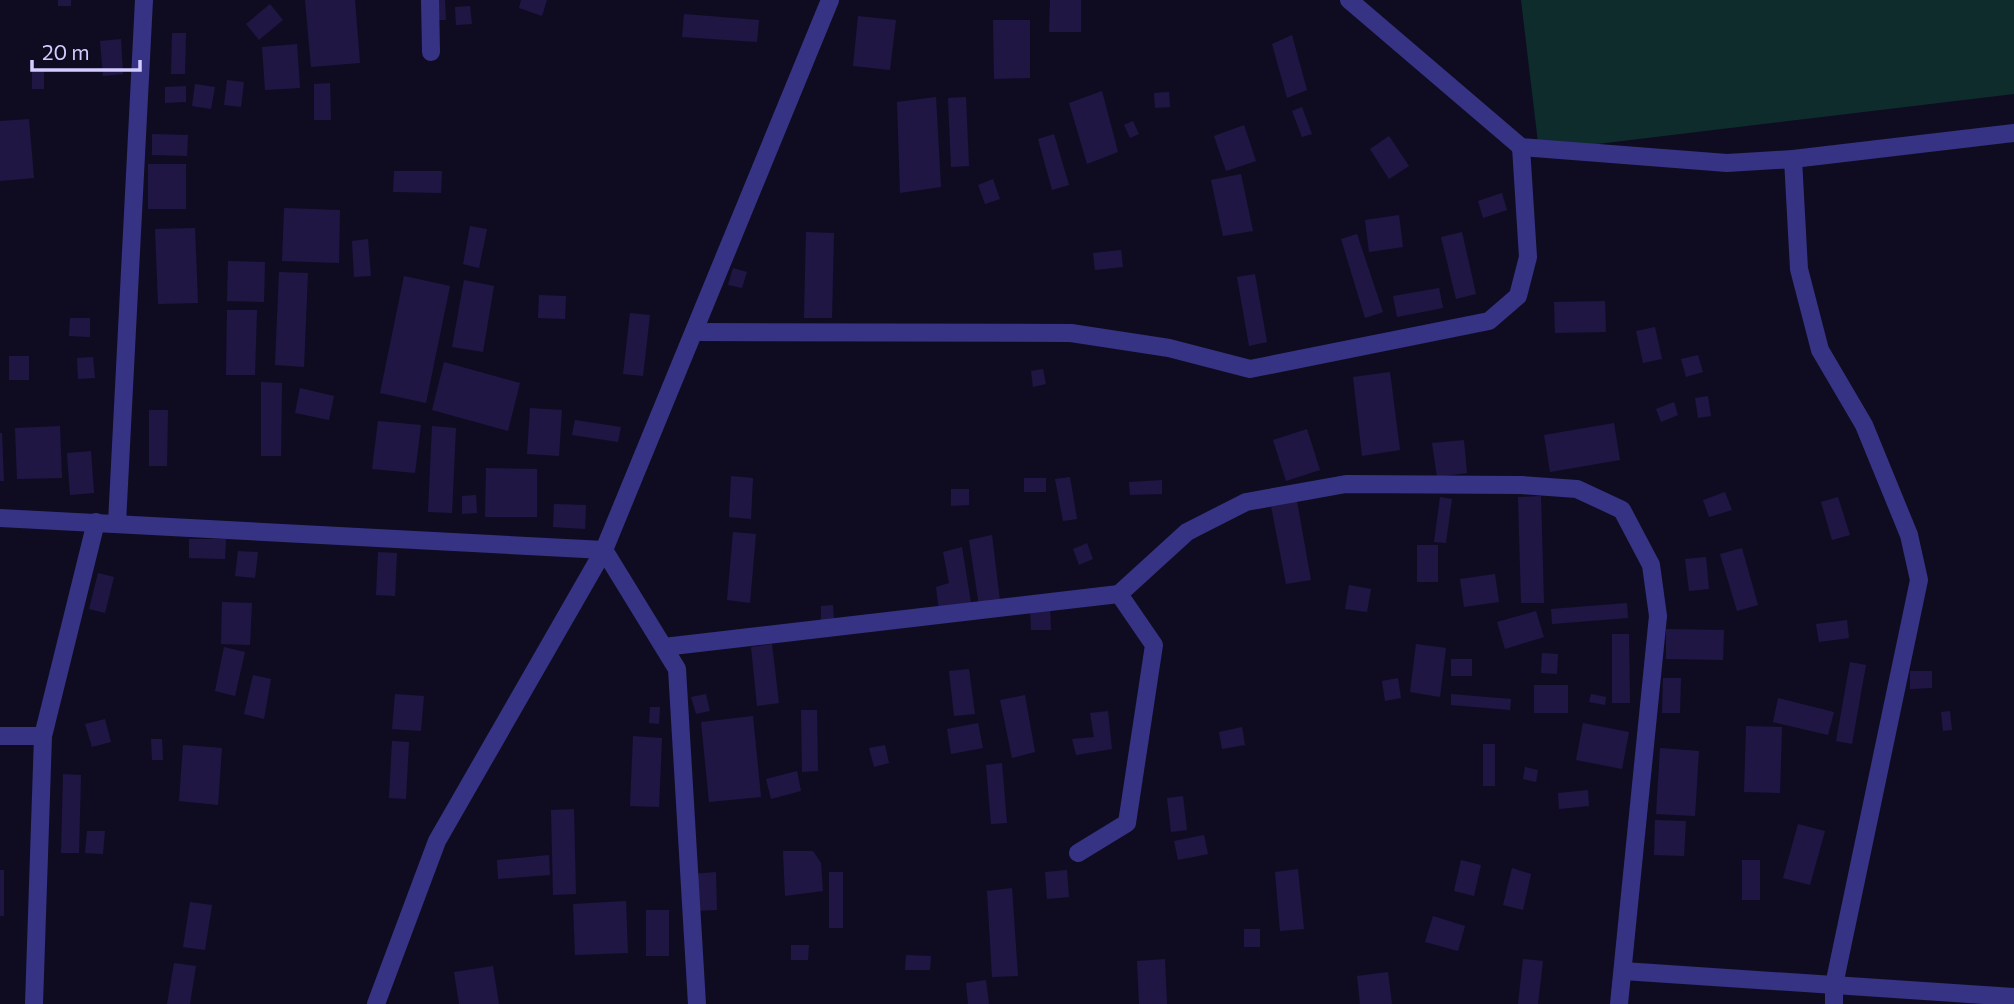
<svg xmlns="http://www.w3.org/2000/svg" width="2014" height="1004" font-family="Commissioner,sans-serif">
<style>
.green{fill:#0e2c2b}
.building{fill:#201644}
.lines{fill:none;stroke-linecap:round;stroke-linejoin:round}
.street{stroke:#363384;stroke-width:18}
</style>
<rect width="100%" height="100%" fill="#0f0c22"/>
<path class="green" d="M 1521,0 L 2014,0 L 2014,94 L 1539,151 Z"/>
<g class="building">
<rect x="58" y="0" width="13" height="6"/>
<path d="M 305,0 L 355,0 L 360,63 L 311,67 Z"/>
<path d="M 435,0 L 445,0 L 446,20 L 435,20 Z"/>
<path d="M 521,0 L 547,0 L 542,16 L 519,8 Z"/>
<path d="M 1050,0 L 1081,0 L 1081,32 L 1049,32 Z"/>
<path d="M 270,4 L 283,20 L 259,40 L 246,24 Z"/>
<path d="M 470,6 L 472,24 L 456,25 L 455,7 Z"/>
<path d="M 684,14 L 759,20 L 757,42 L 682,37 Z"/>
<path d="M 858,16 L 896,20 L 890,70 L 853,66 Z"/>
<path d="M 993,20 L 1030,20 L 1030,78 L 994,79 Z"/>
<path d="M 172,33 L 186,33 L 185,74 L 171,74 Z"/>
<path d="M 1292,35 L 1307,90 L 1287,98 L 1272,44 Z"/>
<path d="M 121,39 L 123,74 L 103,76 L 100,41 Z"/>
<path d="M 297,44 L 300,88 L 265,90 L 262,47 Z"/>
<rect x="32" y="71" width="12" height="18"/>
<path d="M 227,80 L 244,82 L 241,107 L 224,105 Z"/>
<path d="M 330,83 L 331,120 L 314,120 L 314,84 Z"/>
<path d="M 195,84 L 215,87 L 211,109 L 192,106 Z"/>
<path d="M 186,86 L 186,102 L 165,103 L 165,87 Z"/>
<path d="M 1102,91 L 1118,152 L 1087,164 L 1069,103 Z"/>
<path d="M 1169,92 L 1170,107 L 1155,108 L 1154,93 Z"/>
<path d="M 936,97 L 941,187 L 900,193 L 897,102 Z"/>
<path d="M 966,97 L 969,166 L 951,167 L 948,98 Z"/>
<path d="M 1302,107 L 1312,134 L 1302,137 L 1292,111 Z"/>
<path d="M 29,119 L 34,178 L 0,181 L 0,121 Z"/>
<path d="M 1133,121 L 1139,134 L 1130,138 L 1124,125 Z"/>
<path d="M 1244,125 L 1256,161 L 1226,171 L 1214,136 Z"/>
<path d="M 152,134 L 188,135 L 187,156 L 152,155 Z"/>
<path d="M 1054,134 L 1069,185 L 1052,190 L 1038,139 Z"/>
<path d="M 1389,136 L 1409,166 L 1389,179 L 1370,149 Z"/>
<rect x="148" y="164" width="38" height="45"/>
<path d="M 394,171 L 442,171 L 441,193 L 393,192 Z"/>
<path d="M 1241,174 L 1253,231 L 1223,236 L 1211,180 Z"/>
<path d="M 993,179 L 1000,199 L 985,204 L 978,185 Z"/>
<path d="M 1502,193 L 1507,210 L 1483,218 L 1478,201 Z"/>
<path d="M 284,208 L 340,210 L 339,263 L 282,261 Z"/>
<path d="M 1399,215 L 1403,247 L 1369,252 L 1365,220 Z"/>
<path d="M 470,226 L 487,229 L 479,268 L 463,264 Z"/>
<path d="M 195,228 L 198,303 L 158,304 L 155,229 Z"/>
<path d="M 806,232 L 834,233 L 832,318 L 804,318 Z"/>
<path d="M 1462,232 L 1476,294 L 1456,299 L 1441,237 Z"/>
<path d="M 1357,234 L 1383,312 L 1365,318 L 1341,239 Z"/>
<path d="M 368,239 L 371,276 L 354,277 L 352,241 Z"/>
<path d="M 1121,250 L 1123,267 L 1095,270 L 1093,253 Z"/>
<path d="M 228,261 L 265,262 L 264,302 L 227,301 Z"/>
<path d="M 733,268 L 747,272 L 742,288 L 728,285 Z"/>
<path d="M 279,272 L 308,273 L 304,367 L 275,365 Z"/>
<path d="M 1255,274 L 1267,342 L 1249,346 L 1237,277 Z"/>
<path d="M 404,276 L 450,286 L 426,403 L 380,393 Z"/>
<path d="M 464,280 L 494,286 L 483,352 L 452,347 Z"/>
<path d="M 1439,288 L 1443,308 L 1397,317 L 1393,296 Z"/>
<path d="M 539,295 L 566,296 L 565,319 L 538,318 Z"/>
<path d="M 1605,301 L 1606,332 L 1555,333 L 1554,302 Z"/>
<path d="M 227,310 L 257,310 L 255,375 L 226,375 Z"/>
<path d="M 630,313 L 650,315 L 643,376 L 623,374 Z"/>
<path d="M 70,318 L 90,318 L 90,337 L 69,336 Z"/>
<path d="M 1655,327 L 1662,359 L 1643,363 L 1636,331 Z"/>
<path d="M 1698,355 L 1703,372 L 1686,377 L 1681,359 Z"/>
<rect x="9" y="356" width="20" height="24"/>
<path d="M 93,357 L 95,378 L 78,379 L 77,358 Z"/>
<path d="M 444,362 L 520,383 L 508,431 L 432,410 Z"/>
<path d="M 1043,369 L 1046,384 L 1033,387 L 1031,371 Z"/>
<path d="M 1390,372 L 1400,450 L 1362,456 L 1353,377 Z"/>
<path d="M 261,382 L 282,383 L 281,456 L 261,456 Z"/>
<path d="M 300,388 L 334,396 L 329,420 L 295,413 Z"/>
<path d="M 1708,396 L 1711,416 L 1698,418 L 1695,398 Z"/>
<path d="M 1674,402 L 1678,415 L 1661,422 L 1656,409 Z"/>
<path d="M 530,408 L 562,410 L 559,456 L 527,454 Z"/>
<path d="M 149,410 L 168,410 L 167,466 L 149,466 Z"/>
<path d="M 575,420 L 621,427 L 618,442 L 572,435 Z"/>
<path d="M 378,421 L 421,425 L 415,473 L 372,469 Z"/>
<path d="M 1614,423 L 1620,460 L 1550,472 L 1544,435 Z"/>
<path d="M 60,426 L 62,478 L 17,479 L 15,428 Z"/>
<path d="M 432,426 L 456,428 L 452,513 L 428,512 Z"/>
<path d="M 1307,429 L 1320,470 L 1286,481 L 1273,440 Z"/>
<path d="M 0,433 L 2,433 L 4,481 L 0,481 Z"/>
<path d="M 1464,440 L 1467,473 L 1437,477 L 1432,443 Z"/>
<path d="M 91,451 L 94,493 L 70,495 L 67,453 Z"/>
<path d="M 486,468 L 537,469 L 537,517 L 485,517 Z"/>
<path d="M 731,476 L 753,478 L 751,519 L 729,517 Z"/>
<path d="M 1070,477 L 1077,519 L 1063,521 L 1055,479 Z"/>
<rect x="1024" y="478" width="22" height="14"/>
<path d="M 1162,480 L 1162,494 L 1130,495 L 1129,482 Z"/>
<path d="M 951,489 L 969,489 L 969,505 L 951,506 Z"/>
<path d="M 1725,492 L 1732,510 L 1709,517 L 1703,500 Z"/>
<path d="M 476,495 L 477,513 L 462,514 L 462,496 Z"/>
<path d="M 1541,496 L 1544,603 L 1521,603 L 1518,497 Z"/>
<path d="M 1440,497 L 1452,499 L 1446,543 L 1434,542 Z"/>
<path d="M 1838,497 L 1850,535 L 1832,540 L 1821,502 Z"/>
<path d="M 1297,501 L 1311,580 L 1286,584 L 1271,506 Z"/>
<path d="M 554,504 L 586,505 L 585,529 L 553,527 Z"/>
<path d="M 733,532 L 756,534 L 750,603 L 727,600 Z"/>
<path d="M 992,535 L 1000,601 L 979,606 L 969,540 Z"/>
<path d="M 189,539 L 226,539 L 225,559 L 189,558 Z"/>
<path d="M 1087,543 L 1093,559 L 1079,565 L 1073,549 Z"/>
<rect x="1417" y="545" width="21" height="37"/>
<path d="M 962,547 L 971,603 L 939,611 L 936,587 L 949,583 L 943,552 Z"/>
<path d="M 1742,548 L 1758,605 L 1737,611 L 1720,554 Z"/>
<path d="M 238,551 L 258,552 L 255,578 L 235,576 Z"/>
<path d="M 378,552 L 397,553 L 395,596 L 376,595 Z"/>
<path d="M 1706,557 L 1709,589 L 1689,591 L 1685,559 Z"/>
<path d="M 98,573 L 114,577 L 105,613 L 89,609 Z"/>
<path d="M 1495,574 L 1499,602 L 1464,607 L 1460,579 Z"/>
<path d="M 1349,585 L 1371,589 L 1367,612 L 1345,609 Z"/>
<path d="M 222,602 L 252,603 L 250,645 L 221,644 Z"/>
<path d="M 1627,603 L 1628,618 L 1552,624 L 1551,609 Z"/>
<path d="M 833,605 L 834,622 L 821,622 L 821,606 Z"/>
<path d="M 1050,606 L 1051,630 L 1031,630 L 1030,607 Z"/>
<path d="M 1536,611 L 1544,637 L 1505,649 L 1497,622 Z"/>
<path d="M 1847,620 L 1849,638 L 1819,642 L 1816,624 Z"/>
<path d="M 1666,629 L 1724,630 L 1723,660 L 1666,659 Z"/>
<path d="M 1612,634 L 1629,634 L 1630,703 L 1612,703 Z"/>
<path d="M 772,644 L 779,703 L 757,706 L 751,647 Z"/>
<path d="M 1416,644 L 1446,648 L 1440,697 L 1410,692 Z"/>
<path d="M 224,647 L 245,652 L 235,696 L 215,691 Z"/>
<path d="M 1542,653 L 1558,654 L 1557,674 L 1541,673 Z"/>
<rect x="1451" y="659" width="21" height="17"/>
<path d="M 1850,662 L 1866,665 L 1852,744 L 1836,741 Z"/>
<path d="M 969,669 L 975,714 L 954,716 L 949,671 Z"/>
<path d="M 1910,671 L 1932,671 L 1932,688 L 1910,689 Z"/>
<path d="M 253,675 L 271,679 L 264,719 L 244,714 Z"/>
<path d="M 1398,678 L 1401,698 L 1385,701 L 1382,681 Z"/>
<path d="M 1663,678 L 1681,678 L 1680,713 L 1662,713 Z"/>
<rect x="1534" y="685" width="34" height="28"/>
<path d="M 395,694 L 424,696 L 421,731 L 392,729 Z"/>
<path d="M 706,694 L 710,711 L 696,714 L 691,697 Z"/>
<path d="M 1451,694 L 1511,699 L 1510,710 L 1451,705 Z"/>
<path d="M 1591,694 L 1606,697 L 1605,705 L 1589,702 Z"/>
<path d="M 1025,695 L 1035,752 L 1012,758 L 1000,700 Z"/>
<path d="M 1778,698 L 1834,712 L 1828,735 L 1773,722 Z"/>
<path d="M 650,707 L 660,707 L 659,724 L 649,723 Z"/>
<path d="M 801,710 L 817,710 L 818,771 L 802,772 Z"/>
<path d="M 1108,711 L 1112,749 L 1076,755 L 1072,739 L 1094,737 L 1090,713 Z"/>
<path d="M 1950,711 L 1952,730 L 1943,731 L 1941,712 Z"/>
<path d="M 753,716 L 761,797 L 709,802 L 701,722 Z"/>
<path d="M 105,719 L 111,742 L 92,747 L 85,724 Z"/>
<path d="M 978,723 L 983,748 L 951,754 L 947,729 Z"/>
<path d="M 1583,723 L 1629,732 L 1622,769 L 1576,760 Z"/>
<path d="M 1746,726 L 1782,727 L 1780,793 L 1744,792 Z"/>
<path d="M 1242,727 L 1245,745 L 1222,749 L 1219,732 Z"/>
<path d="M 633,736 L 662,738 L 659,807 L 630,806 Z"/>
<path d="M 151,739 L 162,739 L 163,760 L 152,760 Z"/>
<path d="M 392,741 L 409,742 L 406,799 L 389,798 Z"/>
<rect x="1483" y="744" width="12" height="42"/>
<path d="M 183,745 L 222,748 L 218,805 L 179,801 Z"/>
<path d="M 885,745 L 889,763 L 874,767 L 869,748 Z"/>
<path d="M 1660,748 L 1699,751 L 1695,816 L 1656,814 Z"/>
<path d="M 1002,763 L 1007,823 L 991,824 L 986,765 Z"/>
<path d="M 1525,767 L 1538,770 L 1536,782 L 1523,779 Z"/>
<path d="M 797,771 L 801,791 L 771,799 L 766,779 Z"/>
<path d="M 63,774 L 81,775 L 79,853 L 61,853 Z"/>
<path d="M 1588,790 L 1589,806 L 1559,809 L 1558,793 Z"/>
<path d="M 1183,796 L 1187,830 L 1171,832 L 1167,798 Z"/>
<path d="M 574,809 L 576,894 L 553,895 L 551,810 Z"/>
<path d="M 1655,820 L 1686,821 L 1684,856 L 1654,855 Z"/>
<path d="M 1798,824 L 1825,831 L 1810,885 L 1783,878 Z"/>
<path d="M 87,831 L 105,831 L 103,854 L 85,853 Z"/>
<path d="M 1204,835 L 1208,854 L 1178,860 L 1174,841 Z"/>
<path d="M 783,851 L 813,851 L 821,863 L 823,891 L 785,896 Z"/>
<path d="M 549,855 L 550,875 L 498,879 L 497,860 Z"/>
<path d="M 1461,860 L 1481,865 L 1474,896 L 1454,891 Z"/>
<rect x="1742" y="860" width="18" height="40"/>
<path d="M 1512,868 L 1531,874 L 1523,910 L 1503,905 Z"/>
<path d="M 1298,869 L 1304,929 L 1280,931 L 1275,872 Z"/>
<rect x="0" y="870" width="4" height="46"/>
<path d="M 1067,870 L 1069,897 L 1047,899 L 1045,872 Z"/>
<path d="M 716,872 L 717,910 L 694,911 L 691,874 Z"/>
<rect x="829" y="872" width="14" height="56"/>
<path d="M 1012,888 L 1018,976 L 992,977 L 987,891 Z"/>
<path d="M 626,901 L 628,953 L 575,955 L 573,904 Z"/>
<path d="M 190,902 L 212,905 L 205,950 L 183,947 Z"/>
<rect x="646" y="910" width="23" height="46"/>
<path d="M 1433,916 L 1465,926 L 1458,951 L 1425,942 Z"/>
<rect x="1244" y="929" width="16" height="18"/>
<path d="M 791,945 L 809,945 L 808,960 L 791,960 Z"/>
<path d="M 906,955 L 931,956 L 930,970 L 905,970 Z"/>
<path d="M 1165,959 L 1167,1004 L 1139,1004 L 1137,961 Z"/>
<path d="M 1523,959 L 1543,961 L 1538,1004 L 1518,1004 Z"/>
<path d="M 174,963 L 196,966 L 190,1004 L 167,1004 Z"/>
<path d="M 493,966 L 499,1004 L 459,1004 L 454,972 Z"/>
<path d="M 1388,972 L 1392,1004 L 1360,1004 L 1357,976 Z"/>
<path d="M 986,980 L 989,1004 L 968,1004 L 966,983 Z"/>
</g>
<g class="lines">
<g class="street">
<path d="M 430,0 L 431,52"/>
<path d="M 1349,0 L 1521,147 L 1727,163 L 1793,159 L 2014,133"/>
<path d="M 1793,159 L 1799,269 L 1820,350 L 1864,425 L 1909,535 L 1919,580 L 1834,985 L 1834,1004"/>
<path d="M 694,332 L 1071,333 L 1169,348 L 1250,369 L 1489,321 L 1518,296 L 1528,257 L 1521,147"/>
<path d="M 0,518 L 604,550 L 677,669 L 697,1004"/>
<path d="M 117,523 L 144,0"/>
<path d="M 1119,594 L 1187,532 L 1246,502 L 1346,484 L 1521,485 L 1577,489 L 1622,510 L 1651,565 L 1658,616 L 1619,1004"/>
<path d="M 664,647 L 1119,594 L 1154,645 L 1127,823 L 1078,853"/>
<path d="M 0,736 L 43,736"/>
<path d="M 1623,971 L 2014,997"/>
<path d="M 34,1004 L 43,736 L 96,522"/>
<path d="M 376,1004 L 437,841 L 604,550 L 830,0"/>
</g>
</g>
<path d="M32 60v10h108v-10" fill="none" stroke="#d2ccff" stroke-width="3.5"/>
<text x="42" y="60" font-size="21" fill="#d2ccff" stroke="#0f0c22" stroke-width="5" paint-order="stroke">20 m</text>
</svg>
